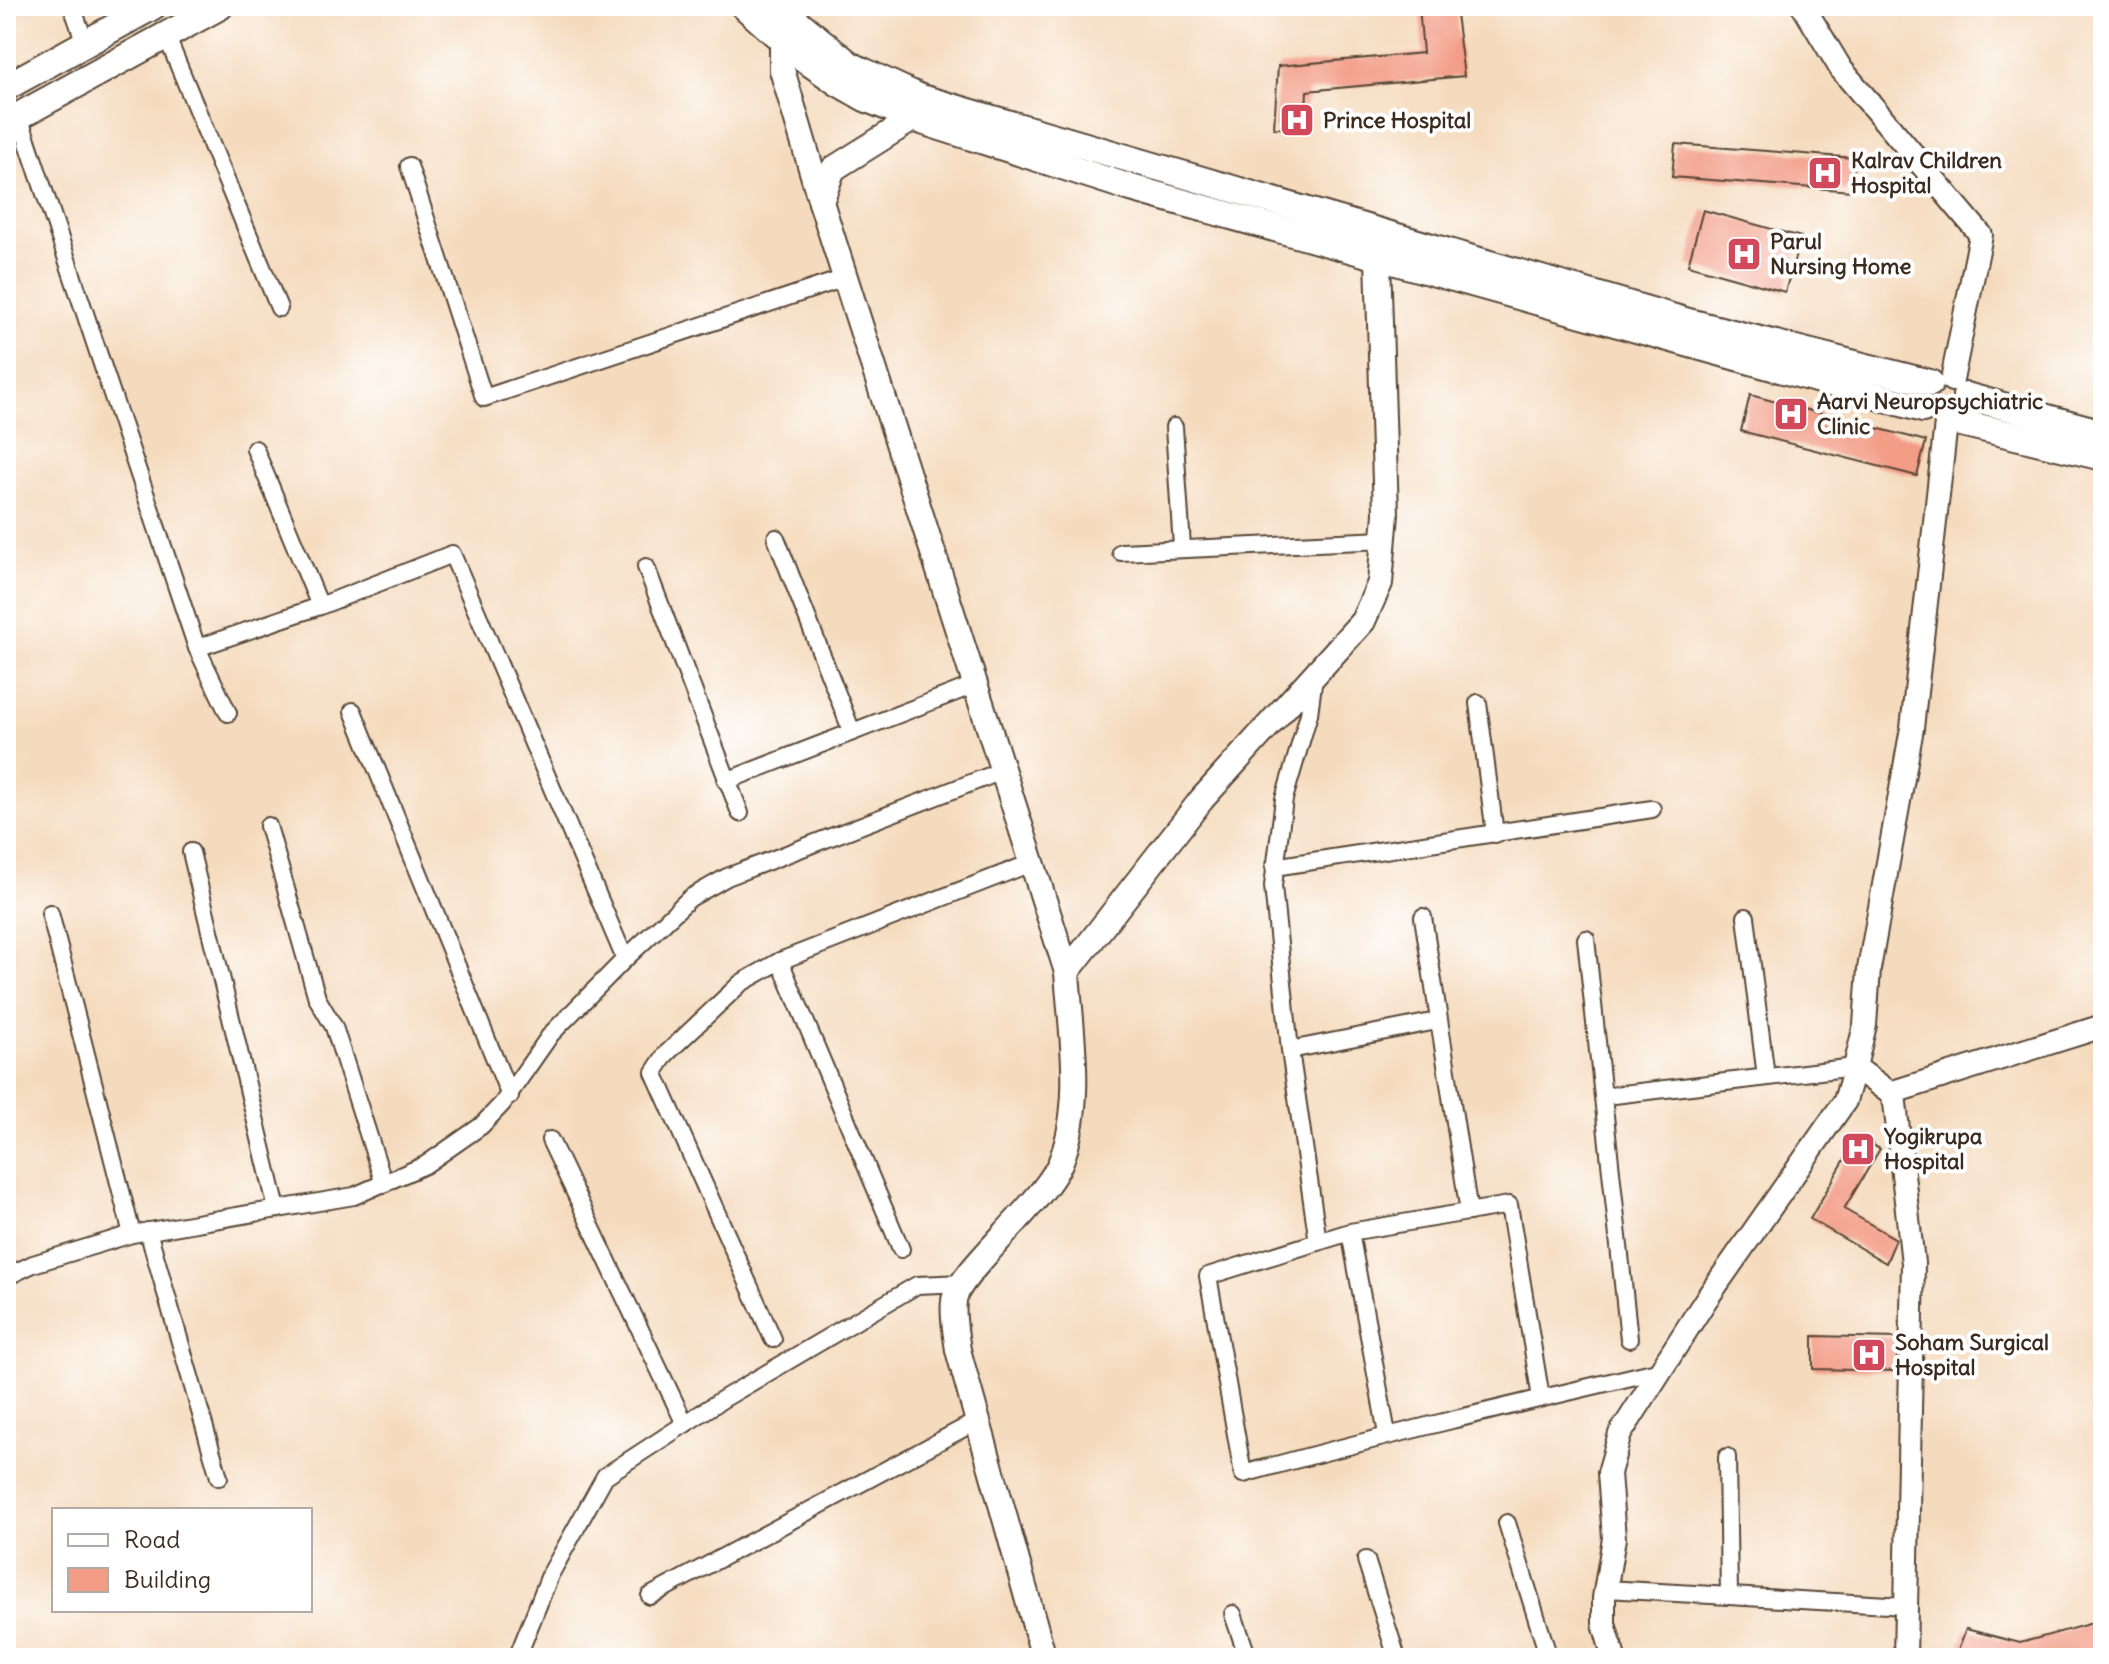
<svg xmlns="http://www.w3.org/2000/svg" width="2109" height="1664" font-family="Delius,sans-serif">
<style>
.building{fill:#f39d87}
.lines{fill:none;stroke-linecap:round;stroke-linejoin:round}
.minor-casing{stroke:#574536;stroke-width:20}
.tertiary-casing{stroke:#574536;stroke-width:26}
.secondary-casing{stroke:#574536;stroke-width:28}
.primary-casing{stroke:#574536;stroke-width:30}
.minor{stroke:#fff;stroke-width:16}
.tertiary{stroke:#fff;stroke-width:22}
.secondary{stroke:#fff;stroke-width:24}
.primary{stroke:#fff;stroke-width:26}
.labels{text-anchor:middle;stroke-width:8;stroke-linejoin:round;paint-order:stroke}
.poi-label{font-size:22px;font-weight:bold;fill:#3b2a1e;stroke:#fff;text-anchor:start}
</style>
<rect width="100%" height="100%" fill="#fff"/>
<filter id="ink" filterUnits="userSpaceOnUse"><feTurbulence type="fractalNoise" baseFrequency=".0125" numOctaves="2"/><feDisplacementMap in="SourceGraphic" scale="16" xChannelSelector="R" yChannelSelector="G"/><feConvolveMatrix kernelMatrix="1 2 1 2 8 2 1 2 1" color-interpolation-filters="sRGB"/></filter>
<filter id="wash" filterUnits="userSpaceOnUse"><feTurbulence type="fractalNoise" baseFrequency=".006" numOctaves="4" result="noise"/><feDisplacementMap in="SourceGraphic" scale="32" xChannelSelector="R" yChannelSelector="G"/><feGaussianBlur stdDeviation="1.8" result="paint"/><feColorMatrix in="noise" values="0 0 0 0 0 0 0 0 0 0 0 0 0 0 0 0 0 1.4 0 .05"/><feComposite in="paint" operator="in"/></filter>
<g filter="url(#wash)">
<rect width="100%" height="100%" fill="#f5dbbe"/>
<g id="blocks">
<g class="building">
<path d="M 1419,6 L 1455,6 L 1464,76 L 1307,91 L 1305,129 L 1274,128 L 1278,66 L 1423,53 Z"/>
<path d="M 1675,144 L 1855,158 L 1852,191 L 1672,177 Z"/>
<path d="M 1703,210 L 1801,237 L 1785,292 L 1688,265 Z"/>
<path d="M 1750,395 L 1926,441 L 1917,476 L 1741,431 Z"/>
<path d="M 1858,1137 L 1880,1149 L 1844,1209 L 1896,1239 L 1886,1263 L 1810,1219 Z"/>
<path d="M 1813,1336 L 1897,1338 L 1897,1371 L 1813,1369 Z"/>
<path d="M 2103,1620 L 2103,1658 L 1955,1658 L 1966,1629 L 2020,1643 Z"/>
</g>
</g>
</g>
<g filter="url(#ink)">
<use href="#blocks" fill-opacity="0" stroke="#574536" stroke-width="2"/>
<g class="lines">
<g class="minor-casing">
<g id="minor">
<path d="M 72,6 L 85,43"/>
<path d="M 166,35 L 279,308"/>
<path d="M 19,116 L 197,648 L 228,713"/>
<path d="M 409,166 L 484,398 L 845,278"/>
<path d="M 1174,427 L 1182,547"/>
<path d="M 255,449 L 320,606"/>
<path d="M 776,538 L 852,732"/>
<path d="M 1121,552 L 1384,540"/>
<path d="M 646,567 L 740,813"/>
<path d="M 197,648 L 320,606 L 452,554 L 625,959"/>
<path d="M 1314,676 L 1309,714 L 1284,799 L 1273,886 L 1290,1050 L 1318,1242"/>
<path d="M 1478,703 L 1495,834"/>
<path d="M 353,711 L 510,1096"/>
<path d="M 726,781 L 974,685"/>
<path d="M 268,826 L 317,998 L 334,1027 L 384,1184"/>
<path d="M 191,852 L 277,1209"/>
<path d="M 1274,867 L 1652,809"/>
<path d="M 50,913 L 132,1234"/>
<path d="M 1423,917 L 1469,1212"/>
<path d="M 1746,917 L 1766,1077"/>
<path d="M 1586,939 L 1629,1339"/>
<path d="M 780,961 L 901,1249"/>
<path d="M 1290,1050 L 1437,1021"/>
<path d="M 1605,1096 L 1855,1067"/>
<path d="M 550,1140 L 685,1424"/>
<path d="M 148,1231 L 219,1477"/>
<path d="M 1350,1232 L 1387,1434"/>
<path d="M 6,1277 L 33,1264 L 132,1234 L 354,1196 L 425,1165 L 481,1126 L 502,1104 L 551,1034 L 625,959 L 690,898 L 727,877 L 1002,771"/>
<path d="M 773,1339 L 654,1072 L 666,1054 L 741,983 L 780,961 L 1031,863"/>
<path d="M 1541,1398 L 1509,1205 L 1350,1232 L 1208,1276 L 1243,1474 C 1381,1436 1521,1403 1661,1370"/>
<path d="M 1727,1457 L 1729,1596"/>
<path d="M 1507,1523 L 1549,1658"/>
<path d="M 1366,1560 L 1397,1658"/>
<path d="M 1606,1589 L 1906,1606"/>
<path d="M 650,1596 L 977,1421"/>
<path d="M 1233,1614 L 1248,1658"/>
<path d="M 517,1658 L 550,1575 L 605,1476 L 723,1399 L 917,1285 L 964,1283"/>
</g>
</g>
<g class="tertiary-casing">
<g id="tertiary">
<path d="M 1803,6 L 1841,69 L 1981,235 L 1952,380"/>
<path d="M 1890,1093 L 2103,1026"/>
<path d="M 1614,1658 L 1604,1624 L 1604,1598 L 1614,1538 L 1609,1473 L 1620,1434 L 1705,1301 L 1845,1101 L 1855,1067"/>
<path d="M 1905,1658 L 1913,1263 L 1895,1103 L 1890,1093 L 1855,1067 L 1865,1025 L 1869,969 L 1912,728 L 1946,423"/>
</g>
</g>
<g class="secondary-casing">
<g id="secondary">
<path d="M 782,27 L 782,70 L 821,202 L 1067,972"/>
<path d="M 821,202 L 833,169 L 914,118 L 918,104"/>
<path d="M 1044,1658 L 958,1350 C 956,1335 952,1317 954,1301 C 956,1274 1045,1202 1061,1161 C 1084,1102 1071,1033 1067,972 L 1202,799 L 1363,621 L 1380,583 L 1386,514 L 1378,259 L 1383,241"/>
</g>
</g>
<g class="primary-casing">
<g id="primary">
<path d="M 744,6 L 803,58 L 837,82 L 865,98 L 925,122 L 1131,188 L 1923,409"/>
<path d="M 778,6 L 850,65 L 921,98 L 1685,321 L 1930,383"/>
<path d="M 6,87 L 153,6"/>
<path d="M 6,123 L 220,6"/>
<path d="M 1966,396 L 2103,433"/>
<path d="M 1953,421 L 2103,457"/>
</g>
</g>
<use href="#minor" class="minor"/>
<use href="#tertiary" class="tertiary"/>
<use href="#secondary" class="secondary"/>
<use href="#primary" class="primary"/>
</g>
</g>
<defs>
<g id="hospital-square" transform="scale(1.8)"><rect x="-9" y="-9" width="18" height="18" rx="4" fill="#d1495b" stroke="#fff"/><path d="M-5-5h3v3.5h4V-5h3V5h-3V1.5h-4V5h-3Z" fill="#fff"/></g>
</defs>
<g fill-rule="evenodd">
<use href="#hospital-square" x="1297" y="120"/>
<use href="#hospital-square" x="1825" y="173"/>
<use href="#hospital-square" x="1744" y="254"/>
<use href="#hospital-square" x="1791" y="414"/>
<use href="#hospital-square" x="1858" y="1149"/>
<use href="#hospital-square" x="1869" y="1355"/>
</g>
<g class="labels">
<g class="poi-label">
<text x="1323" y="128">Prince Hospital</text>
<text x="1851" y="168">Kalrav Children<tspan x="1851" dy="25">Hospital</tspan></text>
<text x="1770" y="249">Parul<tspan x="1770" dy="25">Nursing Home</tspan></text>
<text x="1817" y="409">Aarvi Neuropsychiatric<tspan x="1817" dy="25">Clinic</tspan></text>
<text x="1884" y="1144">Yogikrupa<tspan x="1884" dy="25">Hospital</tspan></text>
<text x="1895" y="1350">Soham Surgical<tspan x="1895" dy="25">Hospital</tspan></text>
</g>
</g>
<rect width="2109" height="1664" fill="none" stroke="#fff" stroke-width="32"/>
<rect x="52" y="1508" width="260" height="104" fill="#ffffff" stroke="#b1aaa5" stroke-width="2"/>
<rect x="68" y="1534" width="40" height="12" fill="#ffffff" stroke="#b1aaa5" stroke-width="2"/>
<text x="124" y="1548" font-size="24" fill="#3b2a1e">Road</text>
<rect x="68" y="1568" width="40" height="24" fill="#f39d87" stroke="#b1aaa5" stroke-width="2"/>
<text x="124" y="1588" font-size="24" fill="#3b2a1e">Building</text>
</svg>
